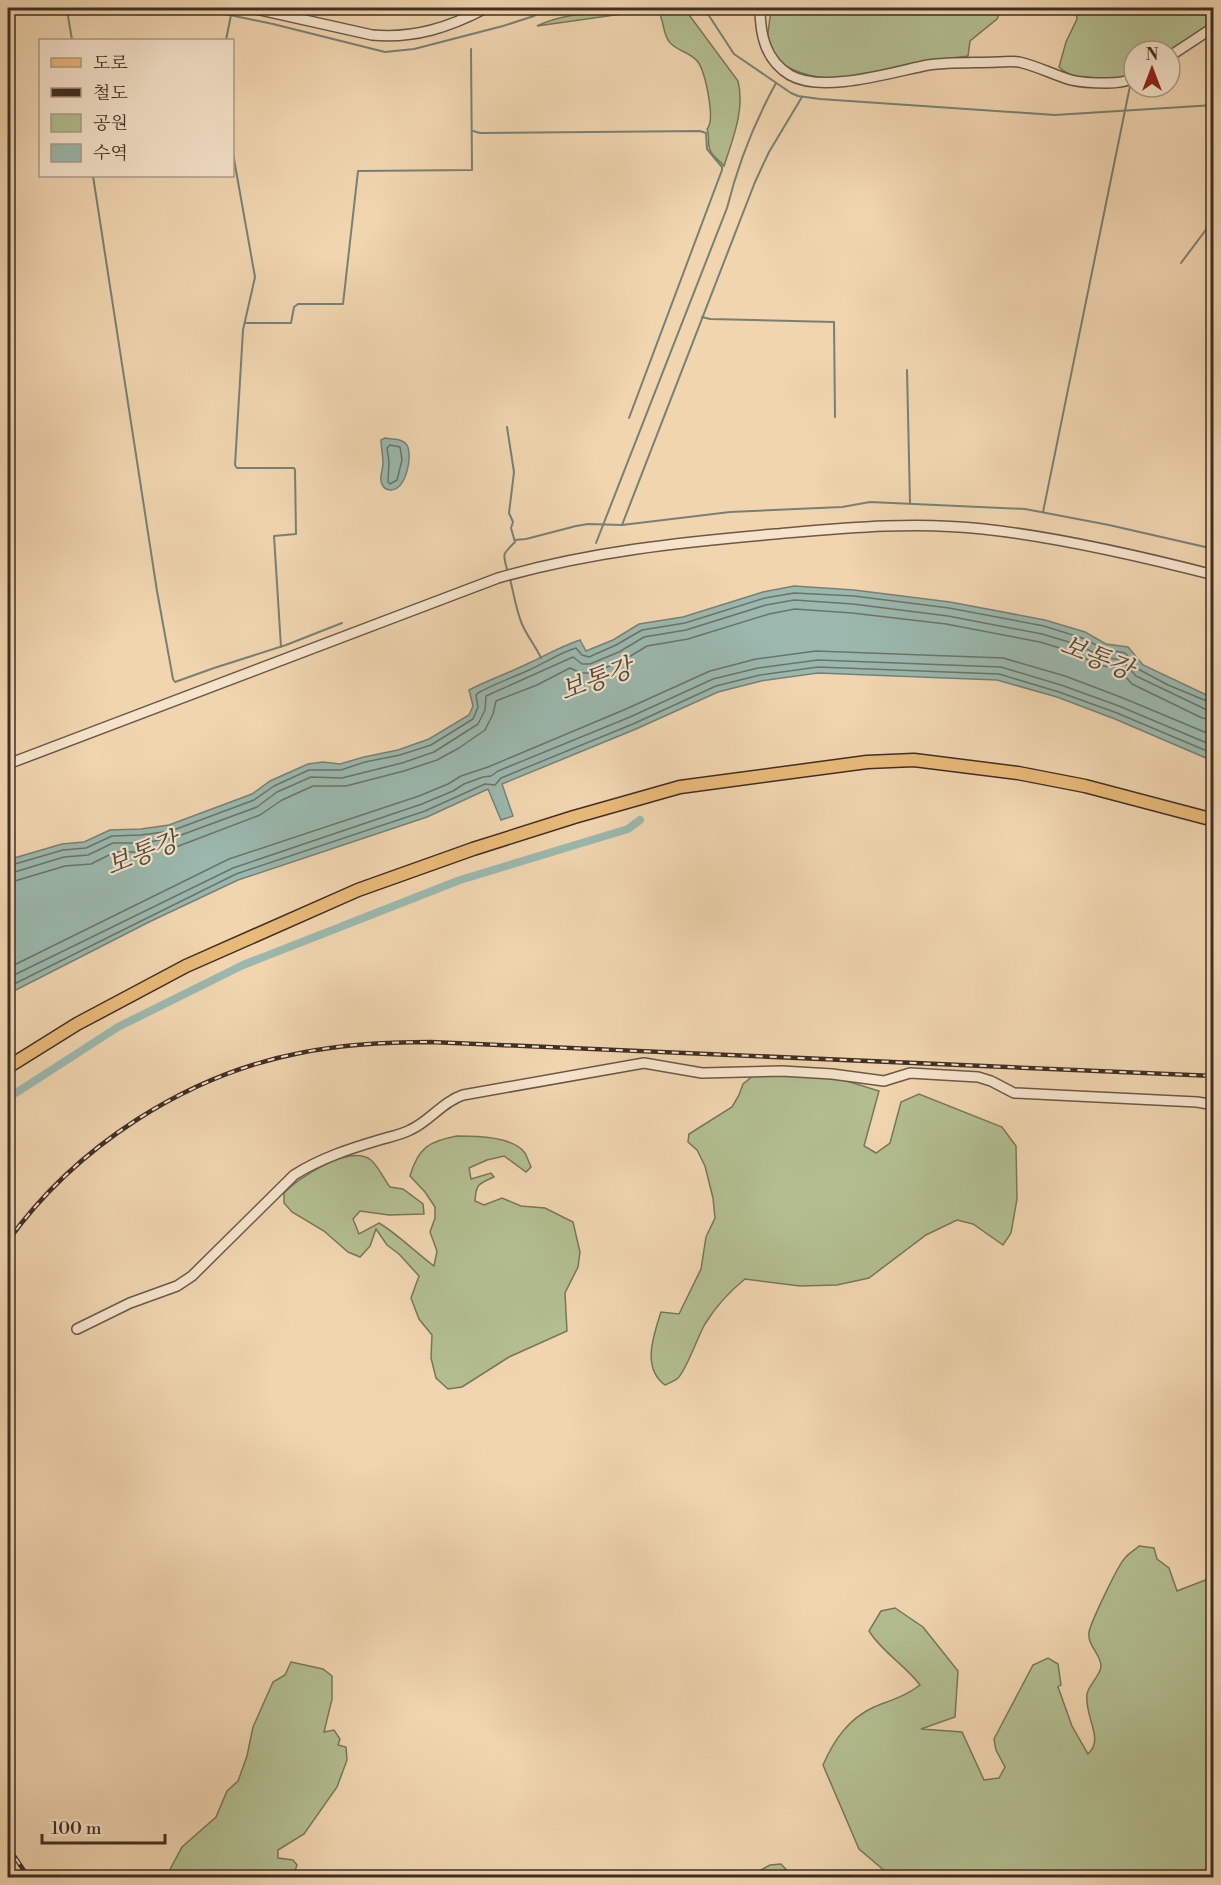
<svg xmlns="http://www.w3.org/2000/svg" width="1221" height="1885" font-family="'Libre Bodoni','Noto Serif KR',serif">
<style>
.green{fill:#b2be90;stroke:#78765a;stroke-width:1.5}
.water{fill:#9ab8ad;stroke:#768176;stroke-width:1.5}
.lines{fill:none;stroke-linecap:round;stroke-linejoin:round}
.shore{stroke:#6c7368;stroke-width:1.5}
.stream{stroke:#768176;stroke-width:2}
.canal{stroke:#9ab8ad;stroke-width:8}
.minor-casing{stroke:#6b5847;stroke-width:12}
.major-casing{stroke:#3f2e24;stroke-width:15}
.minor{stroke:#f5e4cb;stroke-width:9}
.major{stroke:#e8ba78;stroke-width:12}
.rail-casing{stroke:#3f2e24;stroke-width:4.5}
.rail{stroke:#f5e4cb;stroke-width:2;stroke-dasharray:7;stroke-linecap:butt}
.labels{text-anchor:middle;stroke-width:4.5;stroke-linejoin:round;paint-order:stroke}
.water-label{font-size:26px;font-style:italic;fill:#514a3f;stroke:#f5e4cb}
</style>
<rect width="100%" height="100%" fill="#f0d5af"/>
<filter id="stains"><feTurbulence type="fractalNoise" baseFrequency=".00333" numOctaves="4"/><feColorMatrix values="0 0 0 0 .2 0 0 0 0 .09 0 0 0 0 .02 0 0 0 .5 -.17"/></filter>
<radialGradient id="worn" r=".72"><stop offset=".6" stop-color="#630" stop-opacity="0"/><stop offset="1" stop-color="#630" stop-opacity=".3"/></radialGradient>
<g class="green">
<path d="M 640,8 L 684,8 L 738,81 C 745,110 733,138 724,166 C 720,161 712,156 710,150 C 707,143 710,136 707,129 C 716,120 705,72 698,62 C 690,51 674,51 668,40 C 662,30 664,18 657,9 L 537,26 C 567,11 607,13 640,8 Z"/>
<path d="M 771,8 L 1002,8 L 997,19 L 970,41 L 968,56 C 946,59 923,61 900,66 C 888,68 877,75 865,77 C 836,82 778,78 768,44 C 766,36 771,17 771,8 Z"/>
<path d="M 1076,8 L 1213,8 L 1213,24 L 1170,51 L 1134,51 L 1134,75 C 1110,81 1078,85 1059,67 L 1066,42 L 1077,19 Z"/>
<path d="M 772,1074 L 837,1078 L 879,1091 L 864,1146 L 876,1153 L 890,1143 L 901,1102 L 919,1094 L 1002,1127 L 1016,1146 L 1017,1199 L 1011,1233 L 1003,1245 L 973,1224 L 957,1220 L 926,1235 L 869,1278 L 837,1285 L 800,1286 L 745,1279 C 729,1292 716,1306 705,1324 C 697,1338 687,1369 678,1378 C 675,1381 669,1383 665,1385 C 641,1368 654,1334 661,1312 L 679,1314 L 701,1269 L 706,1237 L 715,1218 L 713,1198 L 705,1166 L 697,1150 L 688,1142 L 689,1134 L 732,1107 L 739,1095 L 743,1084 L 753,1076 Z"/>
<path d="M 457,1136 C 475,1136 513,1136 525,1153 C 527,1157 529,1162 531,1167 L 526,1172 L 504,1156 L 487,1160 L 469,1168 L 471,1179 L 491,1173 L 494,1177 C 478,1184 476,1184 475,1201 L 484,1205 L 502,1198 L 521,1206 L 545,1208 L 573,1222 L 580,1252 L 578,1267 L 565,1293 L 567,1331 L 509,1357 L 462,1387 L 448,1389 L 436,1378 L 431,1358 L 432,1335 L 419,1319 L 411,1298 L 419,1276 L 399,1254 L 387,1245 L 376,1229 L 370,1246 L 360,1257 L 348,1252 L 324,1231 L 292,1212 L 284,1203 L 284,1193 C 299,1177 350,1144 371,1160 C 378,1166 384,1179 390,1187 L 403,1189 L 423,1204 L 424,1214 L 389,1215 L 360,1211 L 353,1219 L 359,1234 L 379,1223 C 399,1235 415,1252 434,1266 L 437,1251 L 430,1232 L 435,1218 L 435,1207 L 425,1192 L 410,1176 C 418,1148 429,1141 457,1136 Z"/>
<path d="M 1139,1546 L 1154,1548 L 1157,1559 L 1169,1568 L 1177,1591 L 1213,1577 L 1213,1877 L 892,1877 L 859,1849 L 823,1765 C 834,1740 848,1719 874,1707 C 891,1700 906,1696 920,1685 C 905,1665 882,1652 869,1631 L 881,1611 L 895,1608 L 923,1627 L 958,1671 L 955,1717 L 921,1729 L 962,1732 L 984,1780 L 999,1778 L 1005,1767 L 996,1750 L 994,1739 L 1033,1665 L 1048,1658 L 1058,1664 L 1061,1685 L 1058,1687 L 1072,1726 L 1088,1754 C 1105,1739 1084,1717 1087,1694 C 1089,1684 1101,1675 1101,1666 C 1101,1654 1087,1646 1089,1632 C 1091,1622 1118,1565 1125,1558 C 1129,1553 1135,1550 1139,1546 Z"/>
<path d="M 291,1662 L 323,1669 L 332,1676 L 332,1699 L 324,1732 L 334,1730 L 340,1739 L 338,1745 L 346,1747 L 347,1760 L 337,1787 L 304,1834 L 278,1850 L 278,1858 L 293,1860 L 297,1865 L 293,1877 L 166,1877 L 182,1847 L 216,1817 L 227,1791 L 238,1781 L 247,1756 L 253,1727 L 273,1682 L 285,1675 Z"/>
<path d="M 781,1864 L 793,1877 L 748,1877 L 770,1865 Z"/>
</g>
<g class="water">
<path d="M 385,438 C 392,440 403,438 407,445 C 413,457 406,489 391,490 C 387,490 385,489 383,486 C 378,479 383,471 383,463 C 383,455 381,448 381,440 Z"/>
<path d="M 794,586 L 854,590 L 950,602 L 1045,620 L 1085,632 L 1106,644 L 1128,647 L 1143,665 L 1213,698 L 1213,761 L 1115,719 L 1057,697 L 997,680 L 818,673 L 761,681 L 718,692 L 636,729 L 502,784 L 513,816 L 501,820 L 488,789 L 427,817 L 238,880 L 149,922 L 8,994 L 8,863 L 11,859 L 62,844 L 84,842 L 110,830 L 141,829 L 169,825 L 252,794 L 270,781 L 308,764 L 323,762 L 340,764 L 364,757 L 398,750 L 429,739 L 469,715 L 473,706 L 469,690 C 488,680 509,673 529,663 C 546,655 562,646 580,640 L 586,651 L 613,640 L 639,624 L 683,617 L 763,592 Z"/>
</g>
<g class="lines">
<g class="shore">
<path d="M 390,445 L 400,447 L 402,460 L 397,480 L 390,484 L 388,482 L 389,462 L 387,448 Z"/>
<path d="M 8,866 L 63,850 L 86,848 L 112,836 L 141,835 L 171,831 L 254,800 L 274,786 L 309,770 L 341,770 L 365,762 L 400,755 L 431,745 L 473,719 L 478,707 L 476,695 L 478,693 C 494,684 512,678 529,670 C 545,663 559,653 576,648 L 582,655 L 589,657 L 616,645 L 642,630 L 685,623 L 765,598 L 794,593 L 854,596 L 949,608 L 1044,626 L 1082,638 L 1104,649 L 1125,653 L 1140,670 L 1168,685 L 1214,704"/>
<path d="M 8,874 L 64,857 L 88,855 L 113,843 L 142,843 L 173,838 L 257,807 L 277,792 L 311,777 L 342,778 L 402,763 L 434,752 L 478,724 L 485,710 L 486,696 L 573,657 L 582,664 L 590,664 L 619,652 L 644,637 L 686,630 L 766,605 L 794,600 L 853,604 L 948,616 L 1042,634 L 1079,645 L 1102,657 L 1122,660 L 1136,676 L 1207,710 L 1214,711"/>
<path d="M 8,883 L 65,866 L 91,864 L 115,852 L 143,852 L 176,847 L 260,815 L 282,800 L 313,786 L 346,786 L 404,771 L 437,760 L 459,748 L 485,730 L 493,714 L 496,701 L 537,685 L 570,668 L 581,673 L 593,673 L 624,660 L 647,646 L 688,639 L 769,614 L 795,609 L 852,613 L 946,624 L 1040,642 L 1076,653 L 1097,665 L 1118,668 L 1132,684 L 1202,718 L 1214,720"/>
<path d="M 8,968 L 229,859 L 419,796 L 448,784 L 461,776 L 488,767 L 626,709 L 710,671 L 756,659 L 816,651 L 1003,658 L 1065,676 L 1123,698 L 1214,736"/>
<path d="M 8,978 L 233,868 L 422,804 L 453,791 L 464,784 L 483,777 L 491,776 L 498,771 L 630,717 L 713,679 L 758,668 L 818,660 L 1001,667 L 1061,685 L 1119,706 L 1214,746"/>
<path d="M 8,987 L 236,874 L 425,811 L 485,784 L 495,785 L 501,778 L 633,724 L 716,686 L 760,675 L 818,667 L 999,674 L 1059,692 L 1117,713 L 1214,754"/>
</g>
<g class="stream">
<path d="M 57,8 L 67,10 L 72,40"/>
<path d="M 196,8 L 273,24 L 385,52 L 414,49 L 503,26 L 534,16 L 548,8"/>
<path d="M 704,8 L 734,54 L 791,93 L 798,96 L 820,99 L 1055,115 L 1214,105"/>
<path d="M 226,40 L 231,15"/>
<path d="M 473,131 L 480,133 L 700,131 L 706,133 L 707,149 L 722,167 L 722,170 L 629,418"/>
<path d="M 232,148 L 255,277 L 243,330 L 235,465 L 237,468 L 294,468 L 295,470 L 296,534 L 274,536 L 281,647"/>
<path d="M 93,176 L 157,591 L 173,679 L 175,682 L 214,668 L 286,645 L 342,623"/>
<path d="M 1181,263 L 1214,219"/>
<path d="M 702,317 L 710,319 L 834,322 L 835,417"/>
<path d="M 245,323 L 291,323 L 294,307 L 298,304 L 343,304 L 358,171 L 472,170 L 471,49"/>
<path d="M 907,370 L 910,503"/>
<path d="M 507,427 L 514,472 L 509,513 L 513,522 L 511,528 L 515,542 C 501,556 503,553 508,573"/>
<path d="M 1043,512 L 1130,86"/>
<path d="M 622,525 L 755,182 L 769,152 L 802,97"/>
<path d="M 515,540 L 526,539 L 576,526 L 588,524 L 622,525 L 730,512 L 842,507 L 870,502 L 1025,509 L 1109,525 L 1214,549"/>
<path d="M 596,543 L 727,208 C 738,164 754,123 776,83"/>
<path d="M 1206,547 L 1214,521"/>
<path d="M 510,579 C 514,594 516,610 522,624 C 527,636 536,647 541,658"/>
</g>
<path class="canal" d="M 8,1098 L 118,1027 L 243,965 L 460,880 L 628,829 L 640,820"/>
<g class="minor-casing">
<g id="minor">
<path d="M 251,8 L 372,35 C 414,39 450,27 486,8"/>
<path d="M 760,8 C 760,34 765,60 790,75 C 823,94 892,72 928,65 C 950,62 975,63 997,62 C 1004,62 1012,61 1019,62 C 1037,66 1054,75 1071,80 C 1083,83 1095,83 1107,83 C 1116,83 1126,82 1134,78"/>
<path d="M 1170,56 L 1214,27"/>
<path d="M 8,764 L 498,578 C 588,552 681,542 775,534 C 844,528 913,521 983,529 C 1058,537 1140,556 1214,575"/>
<path d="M 77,1329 L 130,1303 L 177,1286 L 192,1276 L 294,1175 C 321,1158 349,1149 379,1140 C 389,1137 400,1135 410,1130 C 430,1121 442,1102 463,1095 L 644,1063 L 702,1073 L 782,1071 L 832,1074 L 884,1081 L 910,1073 L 978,1077 L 991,1081 L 1014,1093 L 1197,1102 L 1214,1105"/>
</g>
</g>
<g class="major-casing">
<path id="major" d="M 8,1067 L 77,1024 L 186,966 L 358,890 L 473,849 L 574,817 L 680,787 L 867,762 L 914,760 L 1018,773 L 1085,786 L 1214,820"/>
</g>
<use href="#minor" class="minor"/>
<use href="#major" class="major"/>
<g class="rail-casing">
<g id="rail">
<path d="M 8,1241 C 75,1147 186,1075 300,1053 C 344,1044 387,1042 431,1042 L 1214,1076"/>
<path d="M 8,1847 L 29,1878"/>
</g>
</g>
<use href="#rail" class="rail"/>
</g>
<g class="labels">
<g class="water-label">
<text transform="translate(1097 657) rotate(22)" y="9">보통강</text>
<text transform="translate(596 679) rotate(-20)" y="9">보통강</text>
<text transform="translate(142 853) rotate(-21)" y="9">보통강</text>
</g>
</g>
<rect width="1221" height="1885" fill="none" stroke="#f0d5af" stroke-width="30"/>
<rect x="9" y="9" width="1203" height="1867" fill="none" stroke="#3f2e24" stroke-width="3"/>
<rect x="15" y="15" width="1191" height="1855" fill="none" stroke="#3f2e24" stroke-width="1.5"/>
<rect x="39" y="39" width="195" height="138" fill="#f5e4cb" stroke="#ac9b88" stroke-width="1.5"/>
<rect x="51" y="58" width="30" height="9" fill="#e8ba78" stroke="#ac9b88" stroke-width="1.5"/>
<text x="93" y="69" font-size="18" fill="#3f2e24">도로</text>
<rect x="51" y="88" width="30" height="9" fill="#3f2e24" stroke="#ac9b88" stroke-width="1.5"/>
<text x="93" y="99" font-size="18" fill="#3f2e24">철도</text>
<rect x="51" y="114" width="30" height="18" fill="#b2be90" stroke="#ac9b88" stroke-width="1.5"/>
<text x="93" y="129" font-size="18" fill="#3f2e24">공원</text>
<rect x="51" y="144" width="30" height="18" fill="#9ab8ad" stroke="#ac9b88" stroke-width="1.5"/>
<text x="93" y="159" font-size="18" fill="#3f2e24">수역</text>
<g transform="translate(1152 69)"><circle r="28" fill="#f5e4cb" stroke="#ac9b88" stroke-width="1.5"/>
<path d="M0-4.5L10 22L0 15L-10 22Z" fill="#8f2418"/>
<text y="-9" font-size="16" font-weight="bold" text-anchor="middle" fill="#3f2e24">N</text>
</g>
<path d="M42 1834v9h123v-9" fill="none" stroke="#3f2e24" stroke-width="3"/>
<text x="51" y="1834" font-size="18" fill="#3f2e24" stroke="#f5e4cb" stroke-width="4.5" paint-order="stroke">100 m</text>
<rect width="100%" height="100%" filter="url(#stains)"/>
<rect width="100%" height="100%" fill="url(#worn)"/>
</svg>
